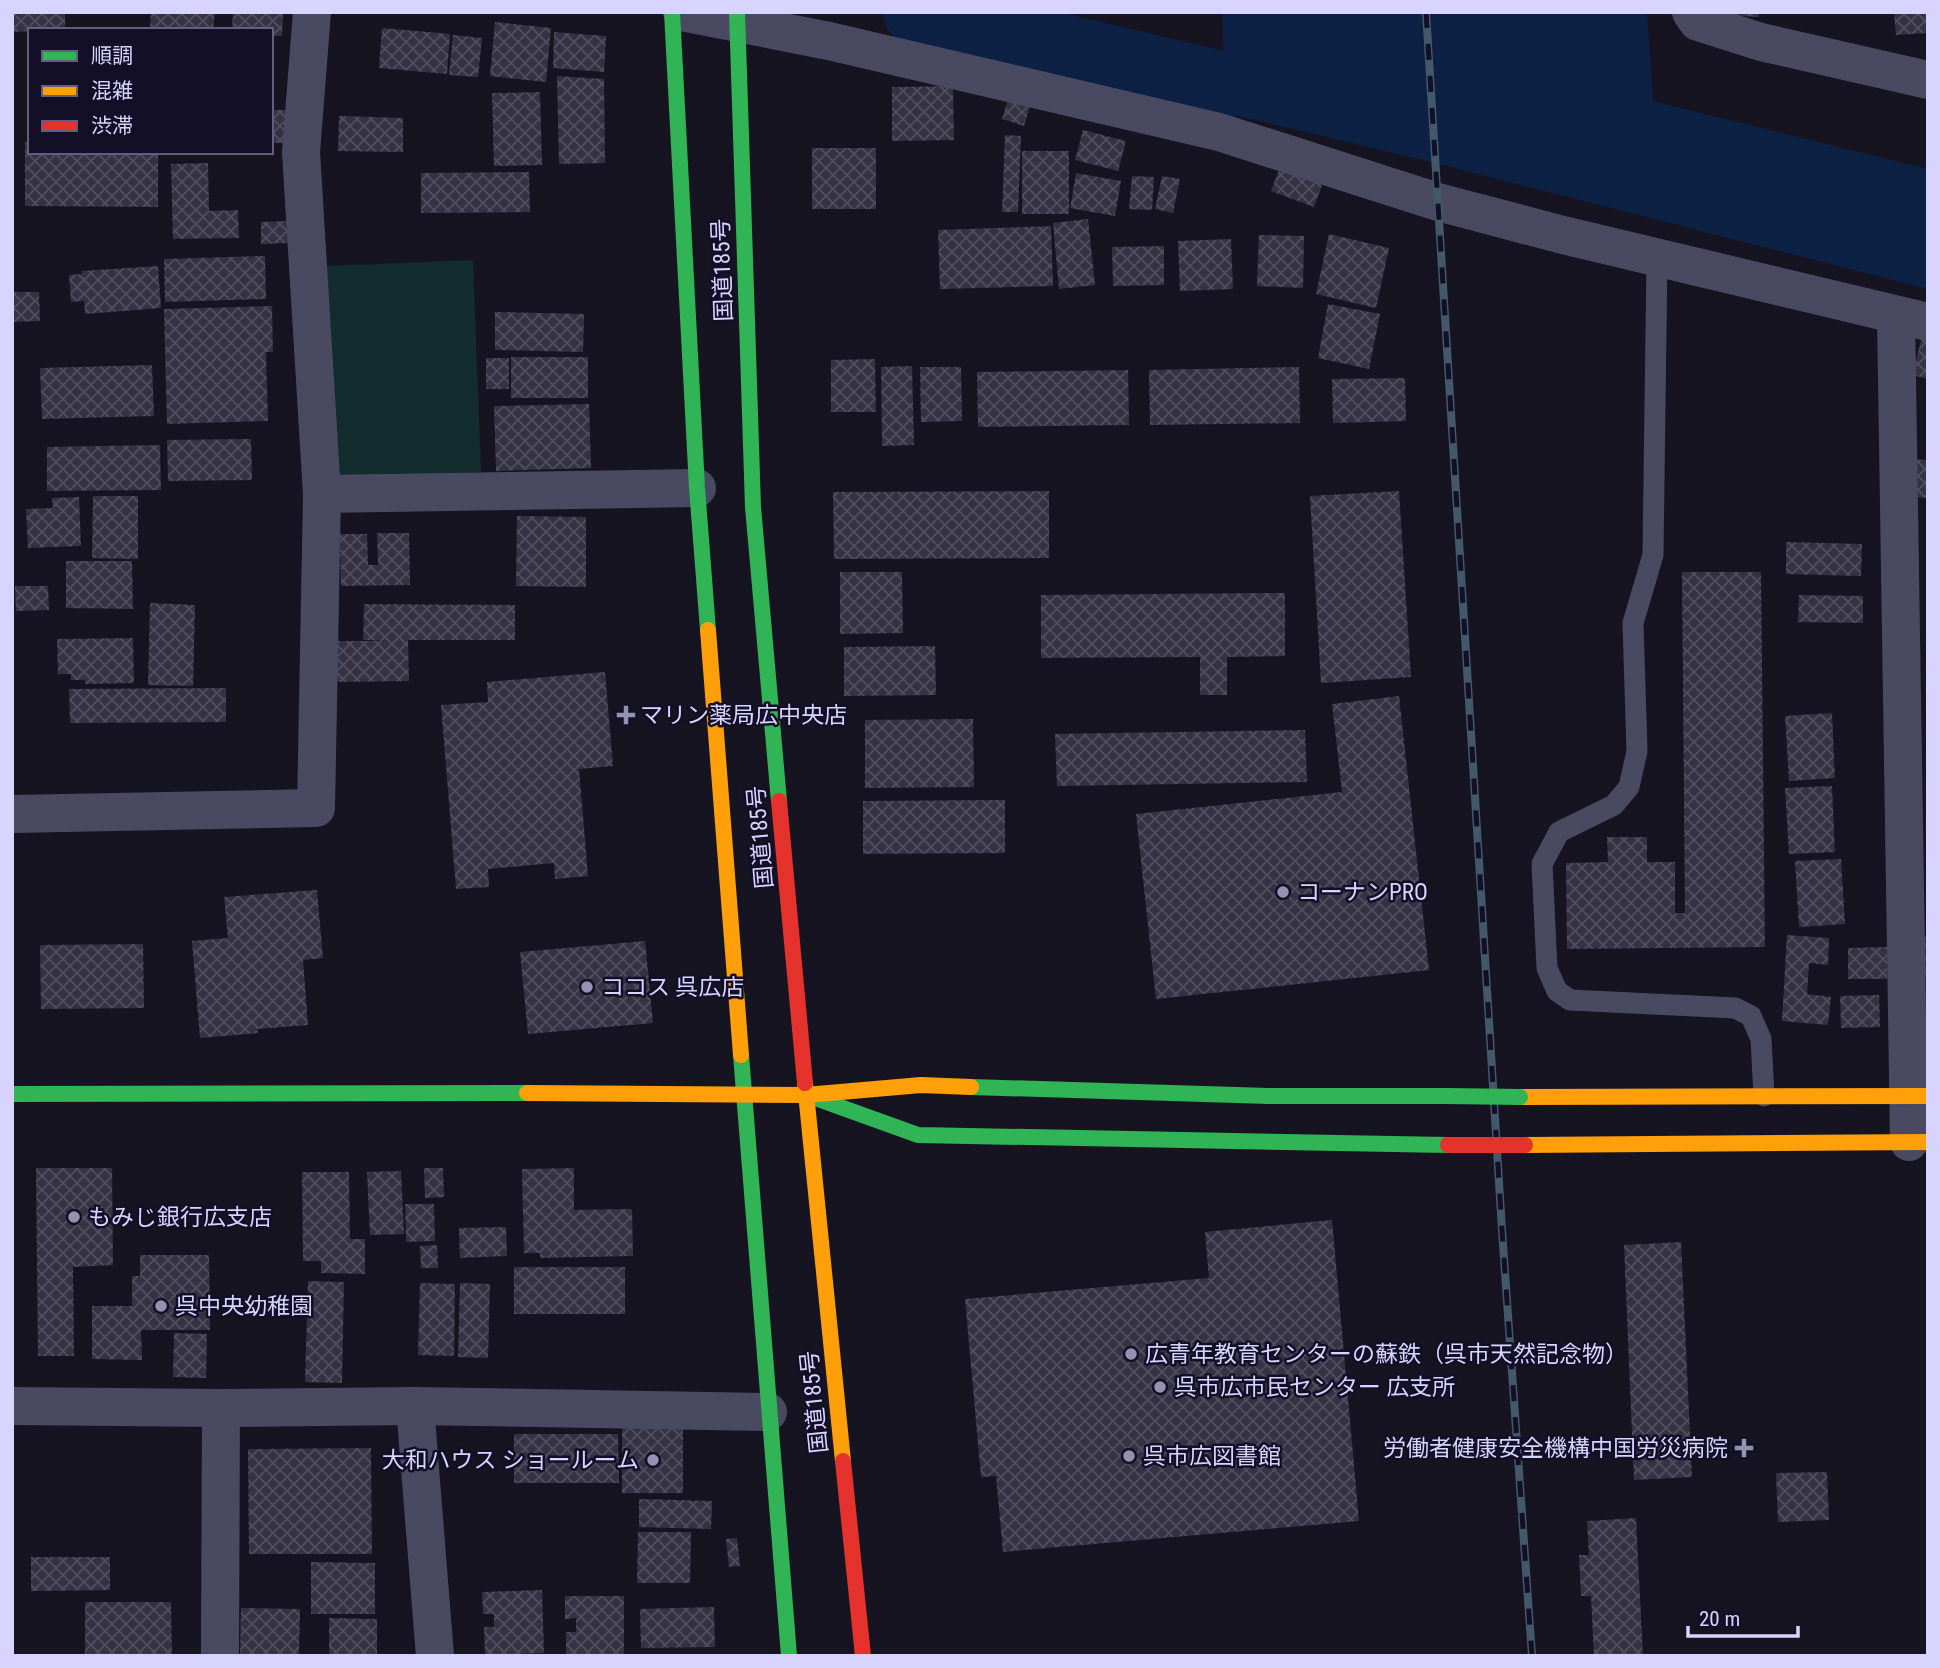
<svg xmlns="http://www.w3.org/2000/svg" width="1940" height="1668" font-family="'Roboto Condensed','Noto Sans JP',sans-serif">
<style>
.green{fill:#132c2d}
.water{fill:#0d2144}
.lines{fill:none;stroke-linecap:round;stroke-linejoin:round}
.river{stroke:#0d2144;stroke-width:66}
.building{fill:url(#building-cross-hatch)}
.lane{stroke:#4a4962;stroke-width:21}
.street{stroke:#4a4962;stroke-width:38}
.fast{stroke:#30b455;stroke-width:16}
.slow{stroke:#ff9f0a;stroke-width:16}
.jam{stroke:#e5322d;stroke-width:16}
.rail-casing{stroke:#43596b;stroke-width:8}
.rail{stroke:#130f26;stroke-width:5;stroke-dasharray:16;stroke-linecap:butt}
.fast-bridge{stroke:#30b455;stroke-width:16}
.jam-bridge{stroke:#e5322d;stroke-width:16}
.poi-dot{fill:#9591b1;stroke:#130f26;stroke-width:2.5}
.labels{text-anchor:middle;stroke-width:5;stroke-linejoin:round;paint-order:stroke}
.street-label{font-size:23px;fill:#d9d4ff;stroke:#130f26}
.poi-label{font-size:23px;fill:#d9d4ff;stroke:#130f26;text-anchor:start}
</style>
<defs>
<pattern id="building-cross-hatch" width="8" height="8" patternUnits="userSpaceOnUse" patternTransform="scale(1.75)"><rect width="8" height="8" fill="#343243"/><path d="M0 0l8 8M0 8l8-8" fill="none" stroke="#514f5f"/></pattern>
</defs>
<rect width="100%" height="100%" fill="#161421"/>
<path class="green" d="M 473,260 L 481,472 L 335,478 L 326,266 Z"/>
<path class="water" d="M 1222,12 L 1647,12 L 1653,101 L 1928,169 L 1928,289 L 1435,163 L 1226,113 Z"/>
<g class="lines">
<path class="river" d="M 916,12 L 1225,85"/>
</g>
<g class="building">
<path d="M 12,12 L 65,12 L 65,30 L 12,32 Z"/>
<path d="M 151,12 L 215,12 L 213,30 L 150,29 Z"/>
<path d="M 233,12 L 283,12 L 282,36 L 271,36 L 271,30 L 232,30 Z"/>
<path d="M 1723,12 L 1759,12 L 1759,17 L 1728,15 Z"/>
<path d="M 1894,12 L 1928,12 L 1928,33 L 1896,35 Z"/>
<path d="M 495,22 L 551,28 L 546,82 L 490,76 Z"/>
<path d="M 382,28 L 450,34 L 447,74 L 379,68 Z"/>
<path d="M 554,32 L 606,36 L 604,72 L 553,68 Z"/>
<path d="M 453,35 L 482,38 L 478,77 L 449,75 Z"/>
<path d="M 557,76 L 604,79 L 605,163 L 559,164 Z"/>
<path d="M 953,86 L 954,140 L 892,141 L 892,87 Z"/>
<path d="M 540,92 L 542,165 L 494,166 L 492,93 Z"/>
<path d="M 1009,96 L 1031,103 L 1024,126 L 1002,119 Z"/>
<path d="M 271,110 L 293,110 L 294,143 L 271,143 Z"/>
<path d="M 339,116 L 403,118 L 403,152 L 338,151 Z"/>
<path d="M 1083,130 L 1126,141 L 1118,171 L 1075,160 Z"/>
<path d="M 1005,135 L 1021,136 L 1018,212 L 1002,212 Z"/>
<path d="M 25,142 L 30,142 L 30,152 L 158,152 L 158,207 L 25,206 Z"/>
<rect x="812" y="148" width="64" height="61"/>
<rect x="1022" y="151" width="47" height="63"/>
<path d="M 208,163 L 209,211 L 238,210 L 239,238 L 173,239 L 171,164 Z"/>
<path d="M 1281,164 L 1324,180 L 1314,207 L 1271,191 Z"/>
<path d="M 529,172 L 530,212 L 421,213 L 421,173 Z"/>
<path d="M 1076,173 L 1121,181 L 1115,216 L 1070,208 Z"/>
<path d="M 1132,176 L 1154,177 L 1152,210 L 1129,209 Z"/>
<path d="M 1162,176 L 1180,179 L 1173,213 L 1155,209 Z"/>
<path d="M 1088,219 L 1095,285 L 1059,289 L 1053,223 Z"/>
<path d="M 288,221 L 289,243 L 261,244 L 261,222 Z"/>
<path d="M 1051,226 L 1053,286 L 940,289 L 938,230 Z"/>
<path d="M 1329,234 L 1389,248 L 1376,308 L 1316,294 Z"/>
<path d="M 1259,235 L 1304,236 L 1303,288 L 1257,286 Z"/>
<path d="M 1231,239 L 1233,289 L 1180,291 L 1178,241 Z"/>
<path d="M 1164,246 L 1164,285 L 1113,286 L 1112,247 Z"/>
<path d="M 265,256 L 266,299 L 165,302 L 164,259 Z"/>
<path d="M 158,266 L 161,308 L 85,314 L 84,301 L 71,302 L 69,275 L 82,274 L 82,271 Z"/>
<path d="M 13,292 L 39,292 L 40,321 L 14,322 Z"/>
<path d="M 1328,304 L 1380,314 L 1369,369 L 1318,358 Z"/>
<path d="M 272,306 L 273,352 L 266,352 L 268,421 L 167,424 L 164,309 Z"/>
<path d="M 495,312 L 584,314 L 583,352 L 495,350 Z"/>
<path d="M 1923,333 L 1928,334 L 1928,379 L 1912,375 Z"/>
<rect x="511" y="357" width="77" height="41"/>
<rect x="486" y="358" width="23" height="31"/>
<path d="M 875,359 L 876,412 L 831,412 L 831,360 Z"/>
<path d="M 152,365 L 154,416 L 42,419 L 40,368 Z"/>
<path d="M 912,366 L 914,445 L 882,446 L 881,367 Z"/>
<path d="M 920,367 L 961,367 L 962,421 L 921,422 Z"/>
<path d="M 1299,367 L 1300,423 L 1150,425 L 1149,370 Z"/>
<path d="M 1128,370 L 1129,425 L 978,427 L 977,372 Z"/>
<path d="M 1405,378 L 1406,421 L 1333,423 L 1332,379 Z"/>
<path d="M 589,404 L 591,468 L 496,471 L 494,406 Z"/>
<path d="M 251,439 L 252,480 L 168,481 L 167,440 Z"/>
<path d="M 160,445 L 161,490 L 47,491 L 47,447 Z"/>
<path d="M 1908,459 L 1928,460 L 1928,498 L 1907,497 Z"/>
<path d="M 1049,491 L 1049,558 L 834,559 L 833,492 Z"/>
<path d="M 1399,491 L 1411,677 L 1321,683 L 1310,496 Z"/>
<path d="M 93,496 L 138,496 L 138,559 L 92,558 Z"/>
<path d="M 79,497 L 81,546 L 28,548 L 26,509 L 53,508 L 52,498 Z"/>
<path d="M 517,516 L 586,517 L 586,587 L 516,586 Z"/>
<path d="M 377,533 L 409,533 L 410,585 L 341,586 L 340,534 L 367,534 L 368,565 L 378,565 Z"/>
<path d="M 1786,542 L 1862,544 L 1861,576 L 1786,574 Z"/>
<path d="M 66,561 L 132,561 L 133,609 L 66,608 Z"/>
<path d="M 840,572 L 902,572 L 903,633 L 840,634 Z"/>
<path d="M 1682,572 L 1761,572 L 1765,947 L 1567,949 L 1566,863 L 1608,862 L 1607,837 L 1647,837 L 1647,862 L 1675,862 L 1675,913 L 1685,913 Z"/>
<path d="M 15,586 L 48,586 L 49,610 L 16,611 Z"/>
<path d="M 1285,593 L 1285,656 L 1227,657 L 1227,695 L 1200,695 L 1200,657 L 1041,658 L 1041,595 Z"/>
<path d="M 1799,595 L 1863,596 L 1863,623 L 1798,622 Z"/>
<path d="M 150,603 L 195,605 L 193,686 L 148,685 Z"/>
<path d="M 364,604 L 515,605 L 515,640 L 408,640 L 409,681 L 332,682 L 331,641 L 391,641 L 363,640 Z"/>
<path d="M 133,638 L 134,683 L 85,684 L 85,680 L 71,680 L 71,674 L 58,674 L 57,639 Z"/>
<path d="M 935,646 L 936,695 L 844,696 L 844,647 Z"/>
<path d="M 605,672 L 613,766 L 579,769 L 588,876 L 555,879 L 554,863 L 488,869 L 489,887 L 456,889 L 441,705 L 488,702 L 487,682 Z"/>
<path d="M 226,688 L 226,722 L 70,723 L 69,689 Z"/>
<path d="M 1399,696 L 1429,970 L 1156,999 L 1136,814 L 1342,792 L 1332,704 Z"/>
<path d="M 1832,713 L 1835,778 L 1789,781 L 1785,716 Z"/>
<path d="M 973,719 L 974,787 L 865,788 L 865,720 Z"/>
<path d="M 1305,730 L 1307,782 L 1057,786 L 1055,734 Z"/>
<path d="M 1832,786 L 1835,852 L 1789,854 L 1785,788 Z"/>
<path d="M 1005,800 L 1005,853 L 863,854 L 863,801 Z"/>
<path d="M 1841,859 L 1845,924 L 1799,927 L 1795,861 Z"/>
<path d="M 317,890 L 323,958 L 303,960 L 308,1025 L 257,1029 L 258,1033 L 200,1038 L 192,941 L 228,938 L 224,897 Z"/>
<path d="M 1787,935 L 1829,938 L 1828,965 L 1809,963 L 1807,994 L 1831,997 L 1828,1025 L 1782,1021 Z"/>
<path d="M 1921,936 L 1928,936 L 1928,977 L 1920,977 Z"/>
<path d="M 645,941 L 653,1023 L 528,1034 L 520,952 Z"/>
<path d="M 143,944 L 144,1008 L 41,1009 L 40,945 Z"/>
<path d="M 1887,947 L 1887,979 L 1848,979 L 1848,948 Z"/>
<path d="M 1879,995 L 1880,1027 L 1841,1028 L 1840,996 Z"/>
<path d="M 36,1168 L 112,1168 L 113,1265 L 73,1267 L 74,1356 L 38,1356 Z"/>
<path d="M 424,1168 L 443,1168 L 444,1197 L 425,1198 Z"/>
<path d="M 574,1168 L 574,1210 L 632,1209 L 633,1256 L 540,1258 L 540,1253 L 524,1253 L 522,1169 Z"/>
<path d="M 401,1171 L 404,1234 L 370,1235 L 367,1172 Z"/>
<path d="M 302,1172 L 349,1172 L 350,1239 L 365,1239 L 365,1274 L 321,1273 L 321,1261 L 303,1261 Z"/>
<path d="M 405,1204 L 434,1204 L 435,1241 L 406,1242 Z"/>
<path d="M 1332,1220 L 1359,1521 L 1003,1552 L 996,1476 L 981,1477 L 965,1299 L 1209,1278 L 1205,1232 Z"/>
<path d="M 506,1227 L 507,1256 L 460,1258 L 459,1228 Z"/>
<path d="M 1681,1242 L 1692,1477 L 1634,1480 L 1624,1245 Z"/>
<path d="M 437,1245 L 438,1268 L 421,1268 L 420,1246 Z"/>
<path d="M 140,1255 L 209,1255 L 210,1330 L 141,1330 L 142,1360 L 92,1359 L 92,1306 L 132,1306 L 132,1276 L 140,1276 Z"/>
<rect x="514" y="1267" width="111" height="47"/>
<path d="M 308,1281 L 344,1282 L 342,1383 L 305,1382 Z"/>
<path d="M 420,1283 L 455,1284 L 454,1356 L 418,1355 Z"/>
<path d="M 460,1283 L 490,1284 L 488,1358 L 458,1357 Z"/>
<path d="M 174,1333 L 207,1334 L 206,1378 L 173,1377 Z"/>
<path d="M 622,1427 L 683,1428 L 683,1493 L 622,1493 Z"/>
<path d="M 514,1434 L 618,1434 L 619,1483 L 514,1483 Z"/>
<path d="M 371,1448 L 372,1554 L 249,1554 L 248,1449 Z"/>
<path d="M 1827,1472 L 1829,1520 L 1778,1522 L 1776,1473 Z"/>
<path d="M 639,1499 L 712,1501 L 711,1529 L 639,1527 Z"/>
<path d="M 1636,1518 L 1643,1656 L 1594,1656 L 1591,1596 L 1581,1596 L 1579,1555 L 1589,1555 L 1587,1521 Z"/>
<path d="M 638,1532 L 691,1532 L 690,1583 L 637,1583 Z"/>
<path d="M 737,1538 L 740,1566 L 729,1567 L 726,1539 Z"/>
<path d="M 31,1557 L 110,1557 L 110,1590 L 31,1591 Z"/>
<path d="M 311,1562 L 375,1563 L 375,1614 L 311,1614 Z"/>
<path d="M 542,1590 L 544,1653 L 485,1655 L 484,1627 L 494,1627 L 494,1614 L 483,1614 L 482,1592 Z"/>
<path d="M 565,1596 L 624,1596 L 624,1656 L 566,1656 L 566,1632 L 576,1632 L 576,1618 L 565,1619 Z"/>
<path d="M 85,1602 L 171,1602 L 172,1656 L 85,1656 Z"/>
<path d="M 714,1607 L 715,1647 L 641,1648 L 640,1609 Z"/>
<path d="M 241,1608 L 300,1609 L 299,1656 L 240,1656 Z"/>
<path d="M 329,1618 L 377,1619 L 377,1656 L 329,1656 Z"/>
</g>
<g class="lines">
<path class="lane" d="M 1657,257 L 1653,555 L 1633,623 L 1637,751 L 1629,787 L 1614,805 L 1559,832 L 1542,864 L 1547,968 L 1557,991 L 1570,1000 L 1735,1008 L 1751,1016 L 1761,1039 L 1764,1096"/>
<g class="street">
<path d="M 682,12 L 829,41 L 1219,132 L 1438,202 L 1563,235 L 1928,322"/>
<path d="M 1691,12 L 1698,22 L 1761,42 L 1928,80"/>
<path d="M 1896,315 L 1909,1142"/>
<path d="M 322,494 L 697,488"/>
<path d="M 12,814 L 316,808 L 322,494 L 301,152 L 312,12"/>
<path d="M 12,1406 L 221,1408 L 415,1406 L 768,1412"/>
<path d="M 415,1406 L 435,1656"/>
<path d="M 220,1656 L 221,1408"/>
</g>
<g class="fast">
<path d="M 672,12 L 697,488 L 708,630"/>
<path d="M 737,12 L 753,507 L 779,801"/>
<path d="M 741,1055 L 789,1656"/>
<path d="M 971,1087 L 1269,1096 L 1447,1096"/>
<path d="M 12,1094 L 527,1093"/>
<path d="M 818,1099 L 918,1135 L 1448,1145"/>
</g>
<g class="slow">
<path d="M 708,630 L 741,1055"/>
<path d="M 805,1083 L 843,1461"/>
<path d="M 527,1093 L 806,1095 L 921,1085 L 971,1087"/>
<path d="M 1520,1097 L 1928,1096"/>
<path d="M 1525,1145 L 1928,1142"/>
</g>
<g class="jam">
<path d="M 779,801 L 805,1083"/>
<path d="M 843,1461 L 863,1656"/>
</g>
<g class="rail-casing">
<path id="rail" d="M 1426,12 L 1502,1230 L 1532,1656"/>
</g>
<use href="#rail" class="rail"/>
<path class="fast-bridge" d="M 1447,1096 L 1520,1097"/>
<path class="jam-bridge" d="M 1448,1145 L 1525,1145"/>
</g>
<g class="poi-dot">
<path d="M622.5 704.5h7v7h7v7h-7v7h-7v-7h-7v-7h7z"/>
<circle cx="1283" cy="892" r="7"/>
<circle cx="587" cy="987" r="7"/>
<circle cx="74" cy="1217" r="7"/>
<circle cx="161" cy="1306" r="7"/>
<circle cx="1131" cy="1354" r="7"/>
<circle cx="1160" cy="1387" r="7"/>
<path d="M1740.5 1437.5h7v7h7v7h-7v7h-7v-7h-7v-7h7z"/>
<circle cx="1129" cy="1456" r="7"/>
<circle cx="653" cy="1460" r="7"/>
</g>
<g class="labels">
<g class="street-label">
<text transform="translate(722 270) rotate(-92)" y="8">国道185号</text>
<text transform="translate(760 837) rotate(-95)" y="8">国道185号</text>
<text transform="translate(814 1402) rotate(-96)" y="8">国道185号</text>
</g>
<g class="poi-label">
<text x="640" y="723">マリン薬局広中央店</text>
<text x="1297" y="900">コーナンPRO</text>
<text x="601" y="995">ココス 呉広店</text>
<text x="88" y="1225">もみじ銀行広支店</text>
<text x="175" y="1314">呉中央幼稚園</text>
<text x="1145" y="1362">広青年教育センターの蘇鉄（呉市天然記念物）</text>
<text x="1174" y="1395">呉市広市民センター 広支所</text>
<text x="1728" y="1456" text-anchor="end">労働者健康安全機構中国労災病院</text>
<text x="1143" y="1464">呉市広図書館</text>
<text x="639" y="1468" text-anchor="end">大和ハウス ショールーム</text>
</g>
</g>
<rect width="1940" height="1668" fill="none" stroke="#d9d4ff" stroke-width="28"/>
<rect x="28" y="28" width="245" height="126" fill="#130f26" stroke="#625e7d" stroke-width="2"/>
<rect x="42" y="51" width="35" height="10" fill="#30b455" stroke="#625e7d" stroke-width="2"/>
<text x="91" y="63" font-size="21" fill="#d9d4ff">順調</text>
<rect x="42" y="86" width="35" height="10" fill="#ff9f0a" stroke="#625e7d" stroke-width="2"/>
<text x="91" y="98" font-size="21" fill="#d9d4ff">混雑</text>
<rect x="42" y="121" width="35" height="10" fill="#e5322d" stroke="#625e7d" stroke-width="2"/>
<text x="91" y="133" font-size="21" fill="#d9d4ff">渋滞</text>
<path d="M1688 1626v10h110v-10" fill="none" stroke="#d9d4ff" stroke-width="3.5"/>
<text x="1699" y="1626" font-size="21" fill="#d9d4ff" stroke="#130f26" stroke-width="5" paint-order="stroke">20 m</text>
</svg>
